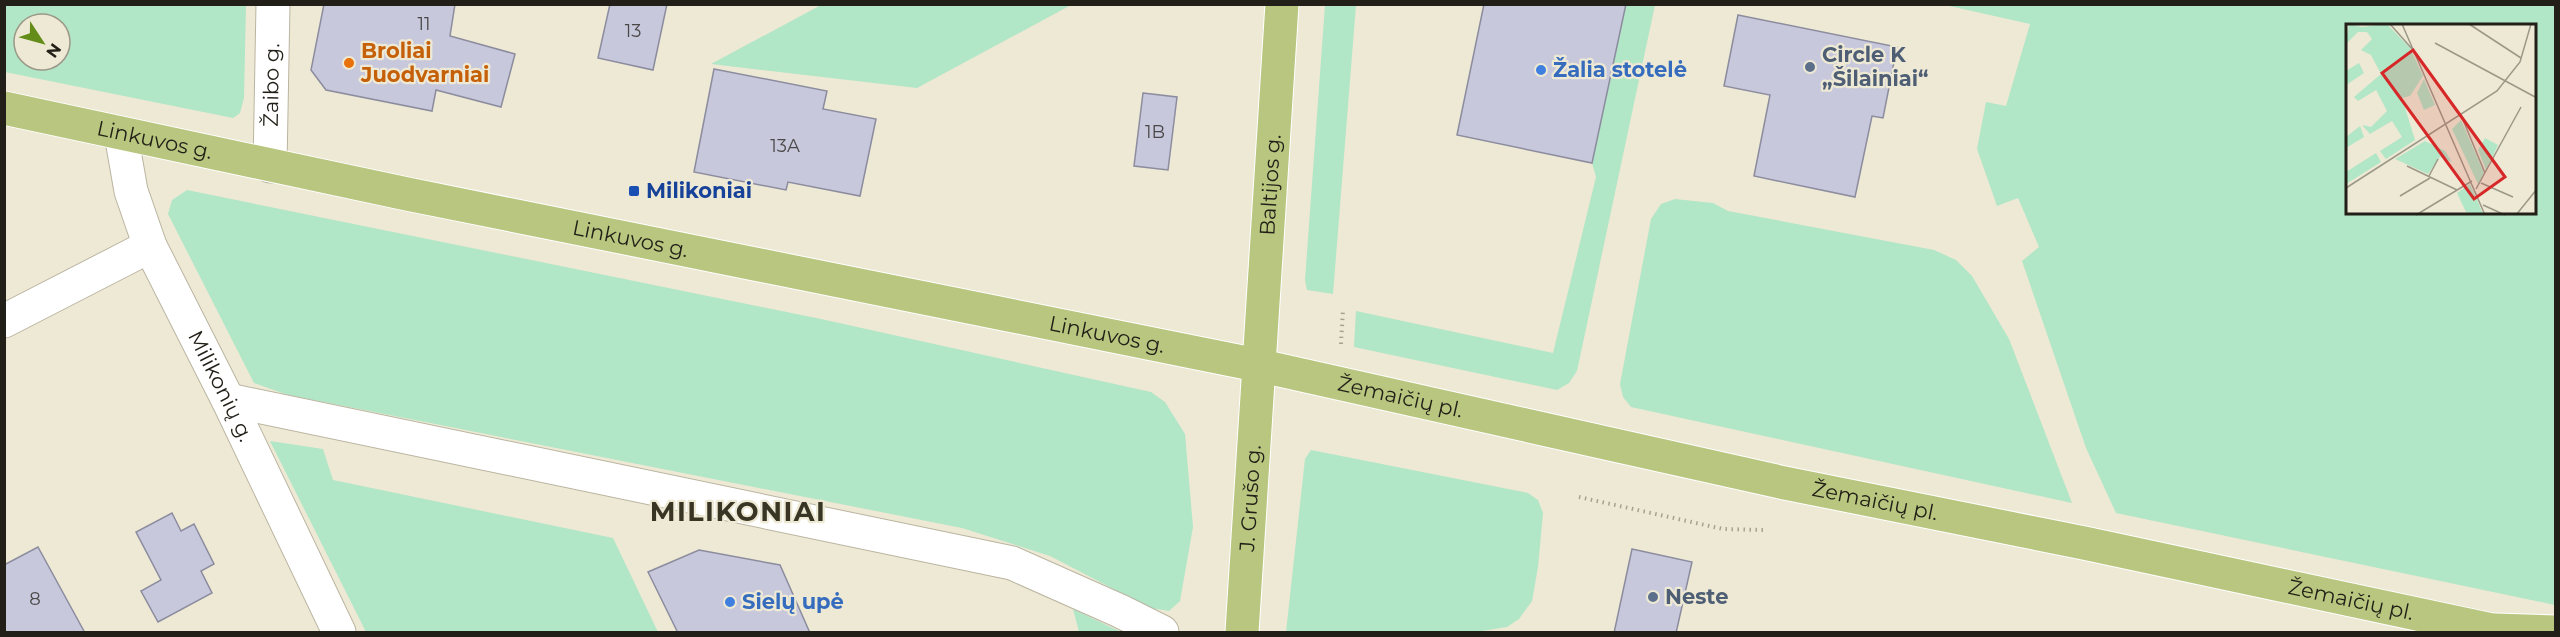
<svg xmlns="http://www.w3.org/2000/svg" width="2560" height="637" font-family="Montserrat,sans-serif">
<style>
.green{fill:#b1e6c7;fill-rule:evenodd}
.building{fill:#c8c8dd;stroke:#8c8c9f;stroke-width:1.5}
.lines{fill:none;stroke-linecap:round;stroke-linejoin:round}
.minor-casing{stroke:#bab5a1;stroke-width:35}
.major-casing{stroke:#fff;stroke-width:35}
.path{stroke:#a6a291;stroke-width:4;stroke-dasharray:1.5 4.5;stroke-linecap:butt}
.minor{stroke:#fff;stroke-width:33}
.major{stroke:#b9c67f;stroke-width:33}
.food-dot{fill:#e8710a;stroke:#eee9d4;stroke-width:2}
.service-dot{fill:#5c6f8a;stroke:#eee9d4;stroke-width:2}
.shop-dot{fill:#3f7fe0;stroke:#eee9d4;stroke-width:2}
.transit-dot{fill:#1a4fb4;stroke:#eee9d4;stroke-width:2}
.labels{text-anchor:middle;stroke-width:4.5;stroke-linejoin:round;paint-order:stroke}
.number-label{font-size:18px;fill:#4b4948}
.food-label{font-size:21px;font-weight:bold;fill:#c56008;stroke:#eee9d4;text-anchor:start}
.service-label{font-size:21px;font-weight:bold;fill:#4e5e75;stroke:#eee9d4;text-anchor:start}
.shop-label{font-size:21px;font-weight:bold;fill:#366cbe;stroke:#eee9d4;text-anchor:start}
.street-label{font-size:21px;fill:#211f17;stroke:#eee9d4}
.transit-label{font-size:21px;font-weight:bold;fill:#164399;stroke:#eee9d4;text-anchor:start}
.district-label{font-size:27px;font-weight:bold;letter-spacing:1.5px;fill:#393524;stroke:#eee9d4}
.inset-road{fill:none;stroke:#9c9888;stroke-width:1.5}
.view{fill:#d62828;fill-opacity:0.15;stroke:#d62828;stroke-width:3}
.inset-edge{fill:none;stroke:#211f17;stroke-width:3}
</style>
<rect width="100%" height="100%" fill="#eee9d4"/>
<g class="green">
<path d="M 4,5 L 246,5 L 244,98 L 240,113 L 233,118 L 5,72 ZM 24,24 L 60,24 L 60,60 L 24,60 Z"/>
<path d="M 821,5 L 821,4 L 1071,5 L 917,88 L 711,64 Z"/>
<path d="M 1325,5 L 1356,5 L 1333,294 L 1307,290 L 1305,280 Z"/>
<path d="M 1626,5 L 1655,5 L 1577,371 L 1569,383 L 1557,390 L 1354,347 L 1356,311 L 1553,353 L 1596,177 L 1592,163 Z"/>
<path d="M 1945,5 L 2555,5 L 2555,605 L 2116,513 L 2086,448 L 2022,261 L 2039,247 L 2018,198 L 1997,206 L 1977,149 L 1986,102 L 2006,106 L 2030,24 ZM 2347,26 L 2534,26 L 2534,213 L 2347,213 Z"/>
<path d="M 187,190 L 821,319 L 1151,392 L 1165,402 L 1185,434 L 1193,527 L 1180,601 L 1169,611 L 1150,608 L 1050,556 L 962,528 L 288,395 L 254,383 L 168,214 L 172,200 Z"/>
<path d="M 1675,199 L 1713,203 L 1728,211 L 1934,250 L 1956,260 L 1972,276 L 2009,339 L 2072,503 L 1631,407 L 1623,397 L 1620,384 L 1651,219 L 1661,204 Z"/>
<path d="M 270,441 L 323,449 L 333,480 L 613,538 L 658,632 L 366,632 Z"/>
<path d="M 1311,450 L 1528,493 L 1538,500 L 1543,513 L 1538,567 L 1532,601 L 1519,619 L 1507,627 L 1476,632 L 1286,632 L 1305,459 Z"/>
<path d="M 1073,609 L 1121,632 L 1079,632 Z"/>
</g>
<g class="building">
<path d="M 324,4 L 455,4 L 450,36 L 515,54 L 501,107 L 436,90 L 432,111 L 326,90 L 311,70 Z"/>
<path d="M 610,4 L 667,4 L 653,70 L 598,58 Z"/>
<path d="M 1484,4 L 1626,4 L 1592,163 L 1457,135 Z"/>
<path d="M 1738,15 L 1897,47 L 1883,118 L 1872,116 L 1855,197 L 1754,176 L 1770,95 L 1724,86 Z"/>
<path d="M 714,69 L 827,91 L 823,109 L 876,119 L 860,196 L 788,182 L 786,190 L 694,172 Z"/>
<path d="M 1143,93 L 1177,97 L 1168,170 L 1134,166 Z"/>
<path d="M 172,513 L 181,531 L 194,524 L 214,564 L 201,571 L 212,593 L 158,622 L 141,591 L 161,580 L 136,532 Z"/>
<path d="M 38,547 L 85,633 L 4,633 L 4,565 Z"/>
<path d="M 1632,549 L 1692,562 L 1676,633 L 1614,633 Z"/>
<path d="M 699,550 L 780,565 L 810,633 L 678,633 L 648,572 Z"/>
</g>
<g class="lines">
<g class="minor-casing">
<g id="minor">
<path id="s1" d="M 121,134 L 131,191 L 150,246 L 228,400 L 339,632"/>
<path id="s2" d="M 270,166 L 273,4"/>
<path d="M 4,321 L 150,246"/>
<path d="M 228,400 L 1012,563 L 1120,611 L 1162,632"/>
</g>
</g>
<g class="major-casing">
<g id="major">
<path id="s3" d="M 4,108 L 407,194 L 1257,365 L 1780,482 L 2084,543 L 2501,632"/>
<path d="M 2495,630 L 2556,632"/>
<path id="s4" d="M 1242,632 L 1282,4"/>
</g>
</g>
<g class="path">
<path d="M 1341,344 L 1343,309"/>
<path d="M 1579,497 L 1723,529 L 1763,530"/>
</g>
<use href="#minor" class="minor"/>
<use href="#major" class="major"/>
</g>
<circle class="food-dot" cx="349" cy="63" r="6"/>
<g class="service-dot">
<circle cx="1810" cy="67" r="6"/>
<circle cx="1653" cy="597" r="6"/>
</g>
<g class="shop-dot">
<circle cx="1541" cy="70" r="6"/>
<circle cx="730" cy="602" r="6"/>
</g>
<rect class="transit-dot" x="628" y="185" width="12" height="12" rx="3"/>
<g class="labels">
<g class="number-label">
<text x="424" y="30">11</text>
<text x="633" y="37">13</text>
<text x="1155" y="138">1B</text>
<text x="785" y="152">13A</text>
<text x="35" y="605">8</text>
</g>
<g class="food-label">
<text x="361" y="58">Broliai<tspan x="361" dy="24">Juodvarniai</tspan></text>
</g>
<g class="service-label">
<text x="1822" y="62">Circle K<tspan x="1822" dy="24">„Šilainiai“</tspan></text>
<text x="1665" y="604">Neste</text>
</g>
<g class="shop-label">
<text x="1553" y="77">Žalia stotelė</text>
<text x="742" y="609">Sielų upė</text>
</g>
<g class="street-label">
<text dy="7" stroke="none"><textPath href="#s2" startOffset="81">Žaibo g.</textPath></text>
<text dy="7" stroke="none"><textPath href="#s3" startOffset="154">Linkuvos g.</textPath></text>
<text dy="7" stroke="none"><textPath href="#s4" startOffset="448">Baltijos g.</textPath></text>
<text dy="7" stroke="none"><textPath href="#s3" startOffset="640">Linkuvos g.</textPath></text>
<text dy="7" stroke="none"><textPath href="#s3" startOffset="1126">Linkuvos g.</textPath></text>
<text dy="7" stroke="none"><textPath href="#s1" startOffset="273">Milikonių g.</textPath></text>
<text dy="7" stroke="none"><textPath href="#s3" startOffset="1426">Žemaičių pl.</textPath></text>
<text dy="7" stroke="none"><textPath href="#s4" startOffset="134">J. Grušo g.</textPath></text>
<text dy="7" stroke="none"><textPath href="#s3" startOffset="1912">Žemaičių pl.</textPath></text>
<text dy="7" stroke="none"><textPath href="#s3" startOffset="2398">Žemaičių pl.</textPath></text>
</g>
<g class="transit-label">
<text x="646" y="198">Milikoniai</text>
</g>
<g class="district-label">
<text x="738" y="521">MILIKONIAI</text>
</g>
</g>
<g transform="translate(2346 24)">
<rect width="190" height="190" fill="#eee9d4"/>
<path d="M 3,0 L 16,3 L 41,0 L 64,24 L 77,52 L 64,72 L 56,74 L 69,116 L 40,135 L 34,127 L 56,113 L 46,97 L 24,110 L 16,101 L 25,103 L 41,87 L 30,66 L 12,77 L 8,73 L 35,50 L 25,31 L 15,26 L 26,15 L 21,8 L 12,8 L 0,20 ZM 13,39 L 18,49 L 0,61 L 0,47 ZM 78,55 L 89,81 L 78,86 L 71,69 ZM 115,96 L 138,149 L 132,160 L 106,105 ZM 14,102 L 18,113 L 0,124 L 0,113 ZM 139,114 L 152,121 L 140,146 L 132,126 ZM 79,117 L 99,127 L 106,138 L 94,133 L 82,150 L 49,135 ZM 30,129 L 35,138 L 0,160 L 0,148 ZM 124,160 L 137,190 L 120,188 L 111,169 Z" fill="#b1e6c7"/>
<path class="inset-road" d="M 44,0 L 67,26M 56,0 L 139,191M 123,0 L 175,34M 89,19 L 191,74M 115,91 L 139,149M 61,142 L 111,166M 83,152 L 92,135M 135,159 L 167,173M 0,164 L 151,67 L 174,38 L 185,0M 130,165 L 175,83M 54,172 L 84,154M 137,181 L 159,191M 70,191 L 126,157M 170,191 L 191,165"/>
<path class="view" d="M 67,26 L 159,153 L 128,175 L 36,49 Z"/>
<rect width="190" height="190" class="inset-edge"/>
</g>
<rect width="2560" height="637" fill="none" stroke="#211f17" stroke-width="12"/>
<g transform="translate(42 42) rotate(126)"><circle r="28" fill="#eee9d4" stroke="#9c9888" stroke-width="1.5"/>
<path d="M0-4.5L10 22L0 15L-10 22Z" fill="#638c19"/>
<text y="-9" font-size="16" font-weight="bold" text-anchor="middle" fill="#211f17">N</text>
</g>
</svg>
